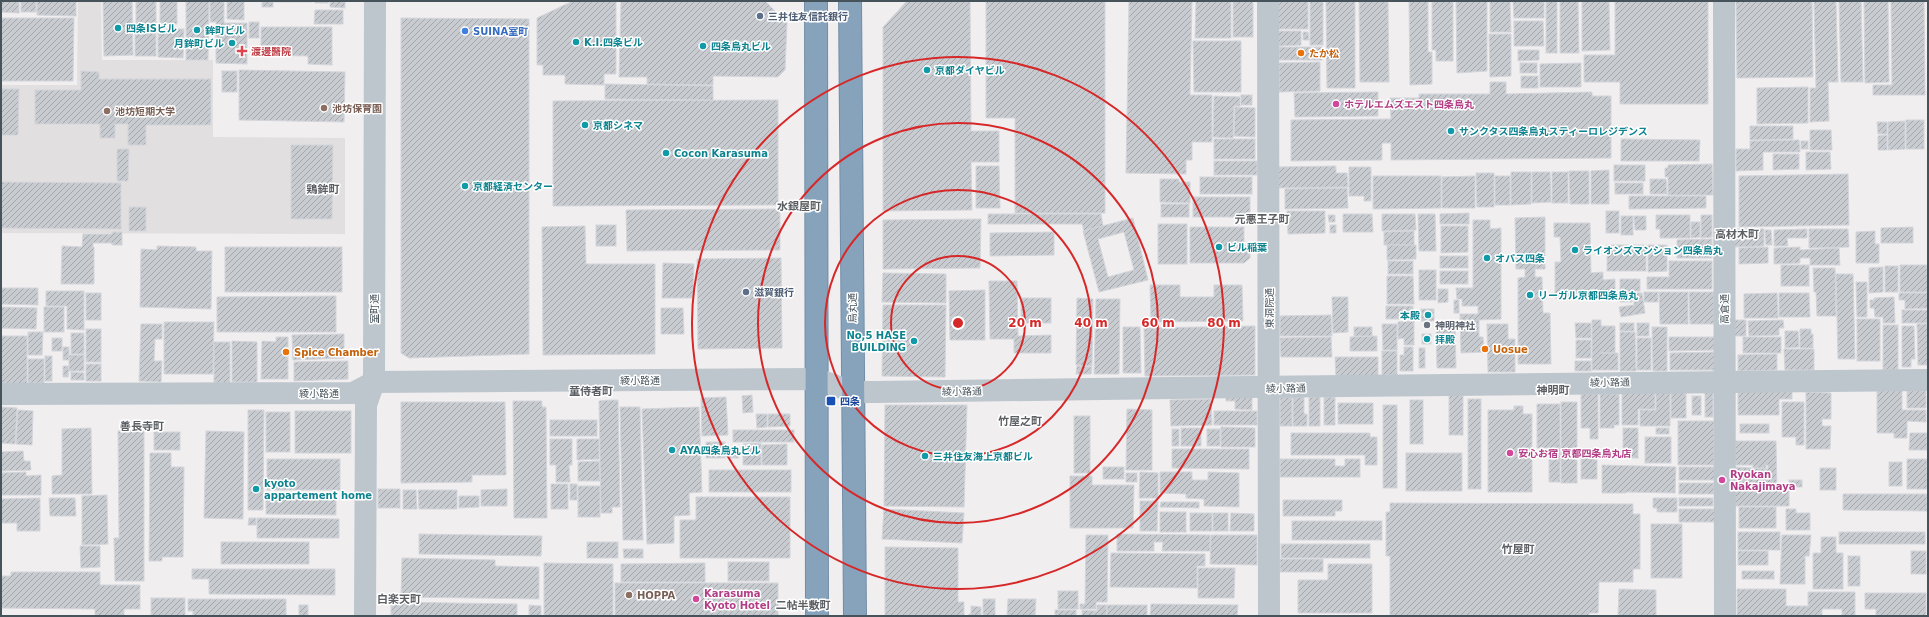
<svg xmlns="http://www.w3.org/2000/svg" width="1929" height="617" font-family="'DejaVu Sans','Noto Sans JP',sans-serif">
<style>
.education{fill:#e2dfe0}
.building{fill:url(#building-hatch);stroke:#d3d5da;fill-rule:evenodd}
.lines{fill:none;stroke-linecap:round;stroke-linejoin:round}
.highway-casing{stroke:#728ea8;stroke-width:24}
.minor{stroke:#bdc6cd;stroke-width:22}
.highway{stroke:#87a3bc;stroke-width:22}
.ring{fill:none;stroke:#d62828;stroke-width:2}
.service-dot{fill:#5c6f8a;stroke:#fff;stroke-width:1.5}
.culture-dot{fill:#0f9aa8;stroke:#fff;stroke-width:1.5}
.shop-dot{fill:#3f7fe0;stroke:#fff;stroke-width:1.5}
.health-dot{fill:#e0444e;stroke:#fff;stroke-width:1.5}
.food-dot{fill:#e8710a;stroke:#fff;stroke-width:1.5}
.hotel-dot{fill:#d1479c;stroke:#fff;stroke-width:1.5}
.education-dot{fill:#8d6e63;stroke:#fff;stroke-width:1.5}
.worship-dot{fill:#6b7280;stroke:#fff;stroke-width:1.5}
.transit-dot{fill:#1a4fb4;stroke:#fff;stroke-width:1.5}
.labels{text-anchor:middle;stroke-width:3;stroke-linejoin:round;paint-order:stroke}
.service-label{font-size:10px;font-weight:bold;fill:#4e5e75;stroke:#fff;text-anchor:start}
.culture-label{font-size:10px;font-weight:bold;fill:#0d838f;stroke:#fff;text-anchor:start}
.shop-label{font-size:10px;font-weight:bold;fill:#366cbe;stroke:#fff;text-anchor:start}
.health-label{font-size:10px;font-weight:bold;fill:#be3a42;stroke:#fff;text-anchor:start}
.food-label{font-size:10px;font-weight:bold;fill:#c56008;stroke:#fff;text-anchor:start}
.hotel-label{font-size:10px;font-weight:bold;fill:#b23c85;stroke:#fff;text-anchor:start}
.education-label{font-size:10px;font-weight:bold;fill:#785e54;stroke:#fff;text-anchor:start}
.street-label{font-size:10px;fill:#47535b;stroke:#fff}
.worship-label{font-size:10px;font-weight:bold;fill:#5b616d;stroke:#fff;text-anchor:start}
.transit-label{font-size:10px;font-weight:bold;fill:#164399;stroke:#fff;text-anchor:start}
.neighbourhood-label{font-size:11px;font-weight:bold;fill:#5b5f63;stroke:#fff}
.centre{fill:#d62828;stroke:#fff;stroke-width:2}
.ring-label{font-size:12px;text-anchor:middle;font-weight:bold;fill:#d62828;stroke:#fff;stroke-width:3;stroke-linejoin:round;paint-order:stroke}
</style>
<defs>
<pattern id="building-hatch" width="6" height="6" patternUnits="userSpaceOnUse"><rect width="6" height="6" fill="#c8ccd1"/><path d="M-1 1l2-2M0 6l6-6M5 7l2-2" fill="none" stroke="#a4a8ad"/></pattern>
</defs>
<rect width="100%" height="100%" fill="#f1eeef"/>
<path class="education" d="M 78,1 L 101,1 L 102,60 L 213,60 L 213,137 L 345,138 L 345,234 L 1,233 L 1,85 L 77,85 Z"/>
<g class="building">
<path d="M 1,1 L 19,1 L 19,13 L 1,12 Z"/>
<rect x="21" y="1" width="15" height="11"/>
<path d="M 37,1 L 76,1 L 76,16 L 37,15 Z"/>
<path d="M 103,1 L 132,1 L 133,55 L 104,56 Z"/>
<rect x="136" y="1" width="20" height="30"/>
<rect x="160" y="1" width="17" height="23"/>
<path d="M 186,1 L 209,1 L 208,60 L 186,60 Z"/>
<path d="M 210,1 L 224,1 L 224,23 L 247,23 L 247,64 L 216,63 L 216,22 L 210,22 Z"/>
<path d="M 227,1 L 244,1 L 244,20 L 227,19 Z"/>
<rect x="262" y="1" width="11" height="6"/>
<rect x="274" y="1" width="38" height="1"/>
<rect x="315" y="1" width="13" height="2"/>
<path d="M 330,1 L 345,1 L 345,8 L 330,7 Z"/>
<path d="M 573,1 L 616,1 L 616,74 L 604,74 L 604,85 L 565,84 L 565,75 L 543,75 L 543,65 L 537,65 L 537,18 Z"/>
<path d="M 621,1 L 765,1 L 787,23 L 785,70 L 778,77 L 713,76 L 713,85 L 647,84 L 647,77 L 619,77 Z"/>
<path d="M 907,1 L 970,1 L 971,131 L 999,131 L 999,162 L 971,162 L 972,210 L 883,211 L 883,27 Z"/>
<path d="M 986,1 L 1105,1 L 1105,213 L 1015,213 L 1015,118 L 986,118 Z"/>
<path d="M 1129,1 L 1192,1 L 1190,95 L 1212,95 L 1212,142 L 1192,142 L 1192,160 L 1186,160 L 1186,174 L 1126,173 Z"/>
<path d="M 1196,1 L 1231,1 L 1231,38 L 1195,38 Z"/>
<rect x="1233" y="1" width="20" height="36"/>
<rect x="1277" y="1" width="31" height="28"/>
<rect x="1310" y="1" width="13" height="44"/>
<path d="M 1326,1 L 1355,1 L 1355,88 L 1327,88 Z"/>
<path d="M 1359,1 L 1388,1 L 1389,82 L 1360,82 Z"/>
<path d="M 1409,1 L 1428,1 L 1428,52 L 1432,52 L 1432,84 L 1410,85 Z"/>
<path d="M 1432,1 L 1453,1 L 1453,61 L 1436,61 L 1436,50 L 1432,50 Z"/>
<path d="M 1456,1 L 1487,1 L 1487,71 L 1457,73 Z"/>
<path d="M 1490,1 L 1510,1 L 1511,32 L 1490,32 Z"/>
<path d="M 1513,1 L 1544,1 L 1544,18 L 1514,18 Z"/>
<rect x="1546" y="1" width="11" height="52"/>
<path d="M 1560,1 L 1578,1 L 1579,53 L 1560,53 Z"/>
<path d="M 1582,1 L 1609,1 L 1610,50 L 1582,51 Z"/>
<path d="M 1615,1 L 1708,1 L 1708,104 L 1620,104 L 1620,82 L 1584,82 L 1584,55 L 1615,55 Z"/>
<path d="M 1736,1 L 1812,1 L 1813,77 L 1737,78 Z"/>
<path d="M 1814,1 L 1836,1 L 1838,82 L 1828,82 L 1829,121 L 1810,122 L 1810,88 L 1816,88 Z"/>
<path d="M 1839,1 L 1861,1 L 1863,82 L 1841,82 Z"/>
<path d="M 1864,1 L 1888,1 L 1889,82 L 1865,83 Z"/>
<path d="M 1891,1 L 1924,1 L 1925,95 L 1873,95 L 1873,85 L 1892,85 Z"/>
<path d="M 315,10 L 343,10 L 343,24 L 314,24 Z"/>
<path d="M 1,18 L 74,18 L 73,81 L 1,81 Z"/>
<path d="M 401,18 L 529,19 L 529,354 L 409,358 L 401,353 Z"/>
<path d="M 1514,21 L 1543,21 L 1544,46 L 1514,46 Z"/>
<rect x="249" y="22" width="10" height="16"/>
<path d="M 261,27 L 332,27 L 332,65 L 308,64 L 308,56 L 261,55 Z"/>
<path d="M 158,29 L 184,29 L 183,58 L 158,57 Z"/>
<path d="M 1278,31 L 1301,31 L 1301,45 L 1278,46 Z"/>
<path d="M 1303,32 L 1308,32 L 1309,40 L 1303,40 Z"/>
<rect x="135" y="33" width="21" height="23"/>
<path d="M 1489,34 L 1511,34 L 1511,76 L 1490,77 Z"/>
<path d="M 1193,41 L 1241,41 L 1241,92 L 1194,92 Z"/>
<rect x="1279" y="47" width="43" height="13"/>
<path d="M 1518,50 L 1539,50 L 1539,60 L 1518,61 Z"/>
<path d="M 1320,62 L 1320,91 L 1279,92 L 1279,63 Z"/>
<rect x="1520" y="63" width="17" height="10"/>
<path d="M 1581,63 L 1581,87 L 1540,87 L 1540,64 Z"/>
<path d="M 239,70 L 345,72 L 344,122 L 239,120 Z"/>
<path d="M 81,71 L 99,72 L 99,79 L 211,79 L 211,125 L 146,125 L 146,145 L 128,145 L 128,124 L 115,124 L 115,138 L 100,138 L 100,124 L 35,124 L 35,90 L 81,90 Z"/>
<rect x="222" y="71" width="15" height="21"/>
<rect x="1521" y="76" width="17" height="12"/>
<path d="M 1490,82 L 1506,82 L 1506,94 L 1592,92 L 1592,96 L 1611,96 L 1611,158 L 1391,160 L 1391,143 L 1382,143 L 1382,160 L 1291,161 L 1291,120 L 1391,119 L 1390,98 L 1419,98 L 1419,94 L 1490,94 Z"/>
<path d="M 605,84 L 713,86 L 713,100 L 605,99 Z"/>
<path d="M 1808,87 L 1808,123 L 1757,124 L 1757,88 Z"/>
<path d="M 1,89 L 19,89 L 18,135 L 1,135 Z"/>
<path d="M 1378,92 L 1378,116 L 1295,117 L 1294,93 Z"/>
<rect x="1241" y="95" width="11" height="10"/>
<path d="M 1214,96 L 1240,97 L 1240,106 L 1234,106 L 1233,138 L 1213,137 Z"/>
<path d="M 778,100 L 778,205 L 553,206 L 553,101 Z"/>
<path d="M 1235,107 L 1255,108 L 1255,137 L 1234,136 Z"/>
<rect x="1906" y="120" width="18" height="29"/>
<path d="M 1905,121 L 1905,149 L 1888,150 L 1888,122 Z"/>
<path d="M 1877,122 L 1887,122 L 1887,134 L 1878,134 Z"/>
<path d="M 1750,126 L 1793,126 L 1793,139 L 1750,140 Z"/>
<path d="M 1810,130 L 1831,130 L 1832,150 L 1810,150 Z"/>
<path d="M 1887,135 L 1887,150 L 1878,150 L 1878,136 Z"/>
<rect x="1214" y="139" width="41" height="20"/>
<path d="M 1621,139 L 1700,140 L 1699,161 L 1621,161 Z"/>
<path d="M 1799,140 L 1800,152 L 1763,152 L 1763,170 L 1736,171 L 1736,149 L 1750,149 L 1750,141 Z"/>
<rect x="1801" y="141" width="7" height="8"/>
<path d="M 291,145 L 333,145 L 332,219 L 291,219 Z"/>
<path d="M 117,149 L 129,149 L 128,181 L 117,181 Z"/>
<path d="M 1806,152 L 1830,152 L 1831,169 L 1806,170 Z"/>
<path d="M 1773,154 L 1799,154 L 1799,169 L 1773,170 Z"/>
<rect x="1214" y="161" width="43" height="14"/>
<path d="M 1712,164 L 1713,195 L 1668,195 L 1668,177 L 1665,177 L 1665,168 L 1668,168 L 1668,165 Z"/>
<rect x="1614" y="165" width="31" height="16"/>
<path d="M 976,166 L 999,166 L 1000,208 L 976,208 Z"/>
<path d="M 1336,166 L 1336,173 L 1347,173 L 1348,187 L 1278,188 L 1278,167 Z"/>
<path d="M 1349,167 L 1371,167 L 1371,201 L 1364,201 L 1364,196 L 1349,196 Z"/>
<path d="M 1609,170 L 1609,204 L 1591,204 L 1591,171 Z"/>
<path d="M 1569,171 L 1589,171 L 1589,204 L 1570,204 Z"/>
<path d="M 1511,172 L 1531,172 L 1531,204 L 1511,205 Z"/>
<path d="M 1532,172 L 1550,172 L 1551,202 L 1532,203 Z"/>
<rect x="1552" y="172" width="16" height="31"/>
<path d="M 1476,173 L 1494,173 L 1494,207 L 1477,207 Z"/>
<path d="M 1848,174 L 1849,225 L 1739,227 L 1739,176 Z"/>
<path d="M 1373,176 L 1441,176 L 1441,208 L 1373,209 Z"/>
<path d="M 1475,176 L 1475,208 L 1442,208 L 1442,177 Z"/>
<rect x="1495" y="176" width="15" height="29"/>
<rect x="1200" y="177" width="52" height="17"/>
<path d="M 1160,179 L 1179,179 L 1179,182 L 1190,182 L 1190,203 L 1160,202 Z"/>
<path d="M 1650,179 L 1666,179 L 1667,194 L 1650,194 Z"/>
<path d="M 1,182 L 121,183 L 121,229 L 1,228 Z"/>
<rect x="1615" y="183" width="28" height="11"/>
<path d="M 1347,188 L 1348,208 L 1285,209 L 1285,189 Z"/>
<path d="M 1629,196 L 1706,196 L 1706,208 L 1629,209 Z"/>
<rect x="1193" y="197" width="57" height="20"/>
<rect x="1161" y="204" width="28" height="13"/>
<rect x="129" y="207" width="17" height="24"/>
<path d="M 780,209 L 780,250 L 627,251 L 626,210 Z"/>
<path d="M 1287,211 L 1325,211 L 1325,233 L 1288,234 Z"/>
<rect x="1606" y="211" width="13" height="22"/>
<path d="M 1469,213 L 1469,224 L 1440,224 L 1440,214 Z"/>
<path d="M 988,214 L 1101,214 L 1103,226 L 1084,231 L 1082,224 L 988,224 Z"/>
<path d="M 1343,214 L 1372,214 L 1373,232 L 1343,232 Z"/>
<path d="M 1382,214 L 1415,214 L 1416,230 L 1382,231 Z"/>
<path d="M 1418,214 L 1435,214 L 1436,251 L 1419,251 Z"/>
<path d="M 1328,215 L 1335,215 L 1335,222 L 1329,222 Z"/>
<path d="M 1656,215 L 1690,215 L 1690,238 L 1660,238 L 1660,229 L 1656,229 Z"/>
<path d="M 1701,215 L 1712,215 L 1712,237 L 1701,238 Z"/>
<rect x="1621" y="216" width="12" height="19"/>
<path d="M 1634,216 L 1646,216 L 1646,230 L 1635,230 Z"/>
<path d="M 1545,217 L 1545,269 L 1535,269 L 1535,277 L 1542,277 L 1543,313 L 1550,313 L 1551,364 L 1518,364 L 1518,278 L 1525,277 L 1525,269 L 1516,269 L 1515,218 Z"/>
<path d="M 1133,218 L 1148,280 L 1099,292 L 1083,231 ZM 1124,232 L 1134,270 L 1108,277 L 1098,239 Z"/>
<path d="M 981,219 L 980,268 L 883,269 L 883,220 Z"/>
<path d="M 1473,220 L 1490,220 L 1490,229 L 1501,228 L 1501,319 L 1479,320 L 1479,337 L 1483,337 L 1484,352 L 1461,353 L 1460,314 L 1478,314 L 1478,306 L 1462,306 L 1462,299 L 1457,299 L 1456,288 L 1473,288 Z"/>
<path d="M 1691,222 L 1700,222 L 1700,237 L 1691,238 Z"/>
<path d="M 1554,223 L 1590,223 L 1591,273 L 1603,272 L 1603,280 L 1615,279 L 1615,298 L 1555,298 L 1555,262 L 1561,262 L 1560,237 L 1554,237 Z"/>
<rect x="1158" y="224" width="29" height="40"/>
<rect x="596" y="225" width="20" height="21"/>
<rect x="1330" y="225" width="6" height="8"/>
<path d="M 585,226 L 586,264 L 655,264 L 655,354 L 543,355 L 542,227 Z"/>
<path d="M 1441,226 L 1468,226 L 1468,252 L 1441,253 Z"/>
<path d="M 1190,227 L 1244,227 L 1244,244 L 1250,249 L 1250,258 L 1244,263 L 1190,263 Z"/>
<path d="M 1913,227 L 1913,243 L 1881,243 L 1881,228 Z"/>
<path d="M 1733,229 L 1764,229 L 1764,246 L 1734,247 Z"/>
<path d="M 1807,229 L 1807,238 L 1787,238 L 1788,246 L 1774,246 L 1774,230 Z"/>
<path d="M 1809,229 L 1848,229 L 1849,247 L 1809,248 Z"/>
<path d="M 1765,230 L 1771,230 L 1772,245 L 1766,245 Z"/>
<path d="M 1414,231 L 1414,245 L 1384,245 L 1384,232 Z"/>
<path d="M 1875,231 L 1875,244 L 1879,244 L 1879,263 L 1856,263 L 1856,232 Z"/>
<path d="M 112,232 L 122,232 L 122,245 L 112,245 L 112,243 L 93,243 L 93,247 L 94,247 L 94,284 L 61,284 L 62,246 L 82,247 L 83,234 L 112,234 Z"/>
<path d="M 1054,232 L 1054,255 L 990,256 L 990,233 Z"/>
<path d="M 1712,239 L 1712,258 L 1677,258 L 1677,240 Z"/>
<path d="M 1387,245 L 1416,245 L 1416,259 L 1387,260 Z"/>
<rect x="1607" y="245" width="39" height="26"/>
<path d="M 1648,245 L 1667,245 L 1667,271 L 1648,272 Z"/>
<path d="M 157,246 L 196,247 L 196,251 L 212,251 L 211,309 L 140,307 L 141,249 L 157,250 Z"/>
<rect x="225" y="247" width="117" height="45"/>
<path d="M 1768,247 L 1768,263 L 1739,264 L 1739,248 Z"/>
<path d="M 1800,247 L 1800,250 L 1839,248 L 1840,265 L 1810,265 L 1810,258 L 1800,258 L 1800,263 L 1774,264 L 1774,248 Z"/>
<rect x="1440" y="256" width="28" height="12"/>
<path d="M 781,258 L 782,348 L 698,349 L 697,259 Z"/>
<rect x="1388" y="261" width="25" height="13"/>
<path d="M 1669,261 L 1712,261 L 1712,289 L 1647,289 L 1647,277 L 1669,277 Z"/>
<path d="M 663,263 L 694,264 L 693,298 L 662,298 Z"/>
<rect x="1781" y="265" width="28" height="21"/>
<path d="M 1900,265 L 1927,265 L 1928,292 L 1900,292 Z"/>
<rect x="1885" y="266" width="13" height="26"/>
<path d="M 1883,267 L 1883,292 L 1869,293 L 1869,268 Z"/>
<path d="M 1813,268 L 1835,268 L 1836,316 L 1817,316 L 1816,292 L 1814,292 Z"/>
<rect x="1419" y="270" width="17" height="30"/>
<rect x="1440" y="271" width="28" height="13"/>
<path d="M 883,273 L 946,274 L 946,303 L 882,302 Z"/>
<path d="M 1836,274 L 1853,274 L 1855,359 L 1838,359 Z"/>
<path d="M 1387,276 L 1413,276 L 1414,304 L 1387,304 Z"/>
<path d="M 1620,279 L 1640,279 L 1640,291 L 1632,291 L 1632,302 L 1620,302 Z"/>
<path d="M 989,281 L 1017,281 L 1018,336 L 1051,335 L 1051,353 L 1014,353 L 1014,339 L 990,339 Z"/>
<path d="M 1856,282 L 1867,282 L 1867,317 L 1857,317 Z"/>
<path d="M 1150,285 L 1180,285 L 1180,297 L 1214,297 L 1214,285 L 1242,285 L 1243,321 L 1151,322 Z"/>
<path d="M 1,288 L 38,288 L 38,305 L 1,304 Z"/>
<path d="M 1438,289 L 1448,289 L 1448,302 L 1438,303 Z"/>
<path d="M 985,290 L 985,340 L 950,340 L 949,291 Z"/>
<path d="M 46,291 L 84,291 L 84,330 L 67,329 L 67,306 L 46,306 Z"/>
<rect x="1644" y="292" width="14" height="10"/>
<path d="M 1659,292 L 1688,292 L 1688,324 L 1660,324 Z"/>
<path d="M 1689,292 L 1714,292 L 1714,324 L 1690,324 Z"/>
<rect x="86" y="293" width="15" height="27"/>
<path d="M 1634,293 L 1642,293 L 1645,313 L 1621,317 L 1619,307 L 1634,305 Z"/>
<path d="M 1777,293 L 1778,318 L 1744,318 L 1744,294 Z"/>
<path d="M 1779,293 L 1809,293 L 1810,317 L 1779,317 Z"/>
<path d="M 1899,293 L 1928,293 L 1928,308 L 1905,309 L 1905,300 L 1899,300 Z"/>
<path d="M 336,296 L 336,332 L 217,332 L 217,297 Z"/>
<path d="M 1332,297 L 1348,297 L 1348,332 L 1333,333 Z"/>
<path d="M 1894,297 L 1895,323 L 1883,323 L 1883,317 L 1875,317 L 1874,308 L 1870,308 L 1870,300 L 1874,300 L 1874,298 Z"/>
<rect x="1021" y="298" width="30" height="25"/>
<path d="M 1077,298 L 1093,299 L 1092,366 L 1076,365 Z"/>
<path d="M 1096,299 L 1120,299 L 1119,374 L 1094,374 Z"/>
<rect x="1454" y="300" width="5" height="13"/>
<path d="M 883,305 L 946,305 L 945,377 L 882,376 Z"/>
<rect x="1386" y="306" width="27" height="13"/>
<path d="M 1,307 L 37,308 L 36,329 L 1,328 Z"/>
<rect x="44" y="307" width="20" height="25"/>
<path d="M 661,308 L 683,308 L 684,334 L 661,334 Z"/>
<rect x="1421" y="309" width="13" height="12"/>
<rect x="1902" y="310" width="26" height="13"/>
<path d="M 1331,315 L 1332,336 L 1280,336 L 1280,316 Z"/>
<rect x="1857" y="319" width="23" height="42"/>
<path d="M 1592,320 L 1601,320 L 1601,326 L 1615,326 L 1615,353 L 1601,353 L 1618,353 L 1618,370 L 1592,370 Z"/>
<path d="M 1733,320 L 1746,320 L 1746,336 L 1734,336 Z"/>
<path d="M 1783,320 L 1784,328 L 1779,328 L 1779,335 L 1749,336 L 1748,321 Z"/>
<path d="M 1414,321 L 1414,345 L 1404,345 L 1404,338 L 1398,339 L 1398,322 Z"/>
<path d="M 164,322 L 214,322 L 213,374 L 164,374 Z"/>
<path d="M 1575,323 L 1591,323 L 1591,338 L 1576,338 Z"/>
<rect x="1620" y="323" width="14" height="8"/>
<rect x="1637" y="323" width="12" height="13"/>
<path d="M 141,324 L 162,324 L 162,339 L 155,339 L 154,361 L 162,361 L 161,382 L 139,381 Z"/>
<path d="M 1382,324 L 1397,324 L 1397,350 L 1383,350 Z"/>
<path d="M 1436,324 L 1455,324 L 1456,368 L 1437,368 Z"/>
<path d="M 1487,324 L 1508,324 L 1508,339 L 1515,339 L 1515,372 L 1488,372 Z"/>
<path d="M 1917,324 L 1928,324 L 1928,365 L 1918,365 Z"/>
<rect x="1883" y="325" width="15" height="45"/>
<path d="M 1255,326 L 1255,375 L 1145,376 L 1144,328 Z"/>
<path d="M 1902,326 L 1914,326 L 1915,359 L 1911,359 L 1911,367 L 1902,367 Z"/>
<path d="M 1123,327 L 1140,327 L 1141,373 L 1123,373 Z"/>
<rect x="1354" y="327" width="18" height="9"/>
<path d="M 1652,327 L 1667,327 L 1667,371 L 1653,371 Z"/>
<rect x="86" y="329" width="15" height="33"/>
<path d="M 1800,329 L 1811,329 L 1811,334 L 1813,334 L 1813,348 L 1800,348 Z"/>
<path d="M 1785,331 L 1798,331 L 1799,347 L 1785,348 Z"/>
<path d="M 28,332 L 43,332 L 42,355 L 28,355 Z"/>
<path d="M 1620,332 L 1635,332 L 1636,371 L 1620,371 Z"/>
<rect x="71" y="333" width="13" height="21"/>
<path d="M 344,334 L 344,358 L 293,360 L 292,335 Z"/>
<rect x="1422" y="334" width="9" height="10"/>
<path d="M 1,336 L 27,336 L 27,384 L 1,383 Z"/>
<path d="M 1377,336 L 1377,351 L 1350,351 L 1350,337 Z"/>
<path d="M 276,337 L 288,337 L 288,379 L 261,379 L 262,341 L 276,342 Z"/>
<path d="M 1331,337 L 1332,357 L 1281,357 L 1280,338 Z"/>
<path d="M 1669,337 L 1715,337 L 1715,350 L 1669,351 Z"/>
<rect x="1743" y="337" width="38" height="16"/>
<rect x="52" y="338" width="10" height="13"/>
<rect x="1637" y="338" width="14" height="32"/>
<rect x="1576" y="340" width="15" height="18"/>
<path d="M 232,341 L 257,342 L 257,382 L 232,382 Z"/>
<rect x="214" y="342" width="16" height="41"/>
<rect x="63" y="347" width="6" height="13"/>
<path d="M 1404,347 L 1413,347 L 1413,371 L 1400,371 L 1400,355 L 1404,355 Z"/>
<rect x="1419" y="348" width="6" height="20"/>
<path d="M 1784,349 L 1814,349 L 1814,370 L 1785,370 Z"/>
<rect x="1382" y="351" width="15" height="24"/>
<path d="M 1715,352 L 1715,370 L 1670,370 L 1670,353 Z"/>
<path d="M 1777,354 L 1777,370 L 1738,371 L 1738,355 Z"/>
<rect x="69" y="355" width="15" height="16"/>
<rect x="45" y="356" width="7" height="25"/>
<path d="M 1335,357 L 1378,357 L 1378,377 L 1336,378 Z"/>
<rect x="28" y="359" width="16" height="24"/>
<path d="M 348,361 L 348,379 L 294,381 L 294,362 Z"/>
<rect x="1575" y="361" width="16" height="10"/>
<rect x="86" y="364" width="15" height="17"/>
<path d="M 63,366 L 69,366 L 68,377 L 63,377 Z"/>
<path d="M 1077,366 L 1092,367 L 1091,374 L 1076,374 Z"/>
<path d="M 71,372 L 84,373 L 84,380 L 71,380 Z"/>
<path d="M 1877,387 L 1902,387 L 1902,410 L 1926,410 L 1926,422 L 1907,421 L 1907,438 L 1894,438 L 1894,433 L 1877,433 Z"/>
<path d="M 1622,390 L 1655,390 L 1655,409 L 1638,409 L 1638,425 L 1622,425 Z"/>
<path d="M 1656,390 L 1670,390 L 1670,426 L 1640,426 L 1640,410 L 1656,410 Z"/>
<rect x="1671" y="390" width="15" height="28"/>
<rect x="1705" y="390" width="8" height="27"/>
<path d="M 1738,390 L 1792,390 L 1792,399 L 1779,399 L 1779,415 L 1738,415 Z"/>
<path d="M 1907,390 L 1926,391 L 1926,408 L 1907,408 Z"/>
<path d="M 1806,392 L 1831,393 L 1831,419 L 1822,419 L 1822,426 L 1831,426 L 1830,449 L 1806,449 Z"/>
<path d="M 1581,394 L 1598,394 L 1598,439 L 1590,439 L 1590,428 L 1581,428 Z"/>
<path d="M 1600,394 L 1619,394 L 1619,425 L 1614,425 L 1614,428 L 1600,428 Z"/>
<path d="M 752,395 L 753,412 L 743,413 L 742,396 Z"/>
<path d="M 1226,395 L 1252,396 L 1252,410 L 1235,409 L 1235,401 L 1226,401 Z"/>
<rect x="1449" y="395" width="14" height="40"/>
<rect x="1692" y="396" width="9" height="19"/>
<path d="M 726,397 L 728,435 L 702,436 L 701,398 Z"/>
<rect x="1280" y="397" width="12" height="29"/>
<path d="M 1293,397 L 1304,397 L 1304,414 L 1307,414 L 1307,426 L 1293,426 Z"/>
<rect x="1309" y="397" width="11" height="29"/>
<rect x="1324" y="397" width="11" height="28"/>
<path d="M 1211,399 L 1212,425 L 1171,426 L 1170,400 Z"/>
<rect x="1468" y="399" width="13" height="90"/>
<path d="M 610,400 L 618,400 L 620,507 L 612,507 L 612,513 L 601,513 L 599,401 Z"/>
<rect x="1410" y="400" width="13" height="44"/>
<path d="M 513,401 L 542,401 L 542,407 L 546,407 L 547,518 L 514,518 Z"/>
<path d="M 401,402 L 505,402 L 506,475 L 472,475 L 472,482 L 401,483 Z"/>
<rect x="1561" y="402" width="16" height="81"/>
<path d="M 1782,402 L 1804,402 L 1804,445 L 1796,445 L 1796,437 L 1782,437 Z"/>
<rect x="1338" y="403" width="35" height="21"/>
<path d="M 1537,404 L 1560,404 L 1560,482 L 1549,482 L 1549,448 L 1537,448 Z"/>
<path d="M 885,405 L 967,405 L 964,507 L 884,506 Z"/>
<rect x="1383" y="405" width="14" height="83"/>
<path d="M 1514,406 L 1523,406 L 1523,414 L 1532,414 L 1532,492 L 1488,492 L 1488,410 L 1514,410 Z"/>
<path d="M 1,407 L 17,408 L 15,444 L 1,443 Z"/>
<path d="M 620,407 L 640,407 L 643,540 L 623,540 Z"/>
<path d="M 699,407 L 702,492 L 689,493 L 690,515 L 674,516 L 674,543 L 647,544 L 642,409 Z"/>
<path d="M 1127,409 L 1152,410 L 1152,470 L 1126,470 Z"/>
<path d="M 18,410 L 33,411 L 32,445 L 16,444 Z"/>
<path d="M 248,410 L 264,410 L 263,510 L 248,510 Z"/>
<rect x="295" y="411" width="56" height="42"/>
<rect x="1214" y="411" width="43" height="14"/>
<rect x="266" y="412" width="24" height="40"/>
<path d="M 756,414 L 767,414 L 767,427 L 757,428 Z"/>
<path d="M 768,414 L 790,414 L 790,426 L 768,427 Z"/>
<rect x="1074" y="416" width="16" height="57"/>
<rect x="550" y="420" width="47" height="16"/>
<rect x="1678" y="421" width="36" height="44"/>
<rect x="1740" y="424" width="29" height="9"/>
<path d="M 1221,427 L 1255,428 L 1255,447 L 1221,447 Z"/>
<path d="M 91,428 L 92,494 L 52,494 L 52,476 L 62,475 L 62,429 Z"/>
<rect x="1181" y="428" width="20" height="18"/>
<rect x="1623" y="428" width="15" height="30"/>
<rect x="1656" y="428" width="13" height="6"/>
<rect x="1172" y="429" width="7" height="17"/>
<rect x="1207" y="429" width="13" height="17"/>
<rect x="733" y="430" width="61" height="12"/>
<path d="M 118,431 L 144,431 L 144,581 L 115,581 L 114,538 L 119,538 Z"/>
<path d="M 206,431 L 244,432 L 243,519 L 204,518 Z"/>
<rect x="154" y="432" width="26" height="18"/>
<path d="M 1291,433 L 1370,433 L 1370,437 L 1377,437 L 1377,465 L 1365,465 L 1365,455 L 1291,455 Z"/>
<path d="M 1910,433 L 1927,433 L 1927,450 L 1909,450 Z"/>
<rect x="1645" y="437" width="26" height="26"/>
<path d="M 550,439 L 572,439 L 572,465 L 569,465 L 570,482 L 556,482 L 556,465 L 550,465 Z"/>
<path d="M 577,439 L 599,439 L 599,459 L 577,460 Z"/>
<path d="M 1735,441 L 1776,441 L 1777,491 L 1789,491 L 1789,506 L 1735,506 L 1735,467 L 1768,469 L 1768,465 L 1766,465 L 1766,468 L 1753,468 L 1753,465 L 1735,465 Z"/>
<rect x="706" y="442" width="19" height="16"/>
<path d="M 761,443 L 761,465 L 743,465 L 743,444 Z"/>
<path d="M 787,444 L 787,465 L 762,465 L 762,445 Z"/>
<path d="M 1172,449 L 1249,449 L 1249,469 L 1172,468 Z"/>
<path d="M 738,450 L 739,458 L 728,458 L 728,451 Z"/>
<rect x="1581" y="450" width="16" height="29"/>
<path d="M 23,451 L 24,461 L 30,461 L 31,470 L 1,471 L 1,452 Z"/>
<path d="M 150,453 L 171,453 L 171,467 L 184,467 L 183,557 L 162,557 L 162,561 L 149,561 Z"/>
<rect x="1406" y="453" width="56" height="38"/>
<rect x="267" y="459" width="73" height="31"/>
<path d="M 1280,459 L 1335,459 L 1335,466 L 1345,466 L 1345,459 L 1360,459 L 1360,477 L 1280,477 Z"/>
<rect x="1907" y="459" width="20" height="30"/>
<path d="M 599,461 L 600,481 L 578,481 L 578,462 Z"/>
<rect x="1889" y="462" width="13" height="24"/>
<path d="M 1602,465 L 1676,467 L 1675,493 L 1626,492 L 1626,493 L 1602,493 Z"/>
<rect x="1103" y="467" width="21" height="12"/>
<rect x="1679" y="467" width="36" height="13"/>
<rect x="1820" y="468" width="16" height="22"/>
<rect x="709" y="470" width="82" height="22"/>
<path d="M 26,472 L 26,476 L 41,475 L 41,495 L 1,495 L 1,473 Z"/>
<path d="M 1140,472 L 1158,473 L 1158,498 L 1139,498 Z"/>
<path d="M 1160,472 L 1192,472 L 1192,480 L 1208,480 L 1208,472 L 1239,473 L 1239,507 L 1204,506 L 1204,499 L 1186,498 L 1186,494 L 1160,493 Z"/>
<rect x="1126" y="473" width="11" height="9"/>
<path d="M 1070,476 L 1092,476 L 1092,485 L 1134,485 L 1133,528 L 1070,528 Z"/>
<rect x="1789" y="480" width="13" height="7"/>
<rect x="1679" y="483" width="35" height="11"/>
<rect x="551" y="484" width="17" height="25"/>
<rect x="570" y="484" width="7" height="16"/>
<rect x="578" y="486" width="22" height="31"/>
<rect x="378" y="489" width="22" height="19"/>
<path d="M 507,489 L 507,506 L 481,506 L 481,490 Z"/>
<path d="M 403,490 L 416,490 L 417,509 L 403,509 Z"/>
<path d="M 418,490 L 457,490 L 457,509 L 419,509 Z"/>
<path d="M 266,494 L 336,494 L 336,515 L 266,514 Z"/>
<path d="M 1843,494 L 1927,494 L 1927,511 L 1843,510 Z"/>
<path d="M 107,495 L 108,544 L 82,545 L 82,496 Z"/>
<path d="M 459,496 L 479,496 L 479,507 L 459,508 Z"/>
<path d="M 696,497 L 790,497 L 790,558 L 680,558 L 680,520 L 696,520 Z"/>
<path d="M 40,498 L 40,531 L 17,531 L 17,523 L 1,523 L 1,499 Z"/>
<path d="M 49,498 L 75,498 L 76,516 L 50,516 Z"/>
<path d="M 1653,498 L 1677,498 L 1677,512 L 1657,512 L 1657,508 L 1653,508 Z"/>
<rect x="1679" y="498" width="34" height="8"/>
<path d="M 1283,500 L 1342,500 L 1342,511 L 1335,511 L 1335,516 L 1283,516 Z"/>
<path d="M 1140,501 L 1158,501 L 1157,531 L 1140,531 Z"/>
<path d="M 1161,502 L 1199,502 L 1199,508 L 1160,507 Z"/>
<path d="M 1390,503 L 1633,504 L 1633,514 L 1640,514 L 1640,569 L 1633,569 L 1633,582 L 1599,582 L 1598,613 L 1589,613 L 1589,616 L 1390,616 L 1390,556 L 1386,556 L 1386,512 L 1390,512 Z"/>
<rect x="1739" y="507" width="37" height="21"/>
<path d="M 884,509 L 964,513 L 962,543 L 882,539 Z"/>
<rect x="1679" y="509" width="38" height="13"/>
<path d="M 1786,509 L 1796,509 L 1796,513 L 1810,513 L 1810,530 L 1786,530 Z"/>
<rect x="1160" y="512" width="26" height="20"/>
<rect x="1190" y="513" width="22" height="18"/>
<rect x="1213" y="513" width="15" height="18"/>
<path d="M 1231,513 L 1254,514 L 1254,531 L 1230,531 Z"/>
<path d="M 249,518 L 256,518 L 256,525 L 248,525 Z"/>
<path d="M 257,518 L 339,519 L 339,538 L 257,538 Z"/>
<rect x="1292" y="521" width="90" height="19"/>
<rect x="1651" y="524" width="31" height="54"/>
<rect x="1738" y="532" width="42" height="18"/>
<rect x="1839" y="532" width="86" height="12"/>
<path d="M 419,534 L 542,536 L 541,556 L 419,554 Z"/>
<path d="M 1117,534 L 1210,535 L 1210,551 L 1162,551 L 1163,542 L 1154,542 L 1154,551 L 1117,551 Z"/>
<path d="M 1086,535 L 1108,535 L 1107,602 L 1096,602 L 1096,609 L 1080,609 L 1080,604 L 1085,604 Z"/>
<path d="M 1211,535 L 1257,535 L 1257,565 L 1210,564 Z"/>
<path d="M 1782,535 L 1811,535 L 1809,556 L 1805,556 L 1805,584 L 1780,584 Z"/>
<path d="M 1821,537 L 1836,537 L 1836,553 L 1843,553 L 1843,589 L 1813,589 L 1813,553 L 1821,553 Z"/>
<rect x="221" y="542" width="88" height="22"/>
<rect x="587" y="542" width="31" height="16"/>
<rect x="1281" y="544" width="89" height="14"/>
<path d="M 80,546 L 100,546 L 100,567 L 81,568 Z"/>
<path d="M 885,547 L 958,548 L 958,602 L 964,602 L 964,616 L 885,616 Z"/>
<path d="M 623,549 L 643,549 L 643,558 L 624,558 Z"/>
<rect x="1738" y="551" width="30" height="14"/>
<rect x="1911" y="551" width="15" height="23"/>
<path d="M 1111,553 L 1205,554 L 1205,566 L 1197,566 L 1197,588 L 1110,587 Z"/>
<rect x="1848" y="556" width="12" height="30"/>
<path d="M 402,558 L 495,560 L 495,566 L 539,567 L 539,599 L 401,597 Z"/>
<rect x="1280" y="559" width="43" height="13"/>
<rect x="728" y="562" width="41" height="19"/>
<path d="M 544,563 L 613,564 L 613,616 L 544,616 Z"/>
<path d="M 705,563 L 705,582 L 621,582 L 621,564 Z"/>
<path d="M 1328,564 L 1372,564 L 1372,613 L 1298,613 L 1298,580 L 1328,580 Z"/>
<path d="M 1198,568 L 1235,568 L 1234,598 L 1198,598 Z"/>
<path d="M 192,569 L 335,569 L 335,595 L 209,594 L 209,579 L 192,579 Z"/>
<rect x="1742" y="571" width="32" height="8"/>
<path d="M 11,572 L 100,572 L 100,585 L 140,585 L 140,609 L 124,609 L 124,616 L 95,616 L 95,609 L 1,608 L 1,576 L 11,576 Z"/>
<rect x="615" y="583" width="163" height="33"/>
<path d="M 1619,589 L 1656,590 L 1656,616 L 1618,616 Z"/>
<path d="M 1737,589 L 1786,589 L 1786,606 L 1808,606 L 1808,592 L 1855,592 L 1855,616 L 1842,616 L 1842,609 L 1822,609 L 1822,616 L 1737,616 Z"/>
<rect x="1058" y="591" width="20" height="18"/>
<path d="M 1865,593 L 1926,593 L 1926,616 L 1876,616 L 1876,609 L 1865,609 Z"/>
<rect x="151" y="598" width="34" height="18"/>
<path d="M 188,599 L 286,599 L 286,616 L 193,616 L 193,611 L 188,611 Z"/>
<rect x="983" y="599" width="12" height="17"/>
<path d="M 1008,599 L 1036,599 L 1035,616 L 1007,616 Z"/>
<path d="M 391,602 L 517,604 L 517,616 L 391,616 Z"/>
<path d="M 1151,604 L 1238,605 L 1237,616 L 1150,616 Z"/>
<rect x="299" y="605" width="9" height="11"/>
<path d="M 529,605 L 541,606 L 541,616 L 529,616 Z"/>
<path d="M 1097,605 L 1107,605 L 1106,616 L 1082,616 L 1082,610 L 1097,611 Z"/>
<rect x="1107" y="605" width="40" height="11"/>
<path d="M 971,606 L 981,607 L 981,616 L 969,616 L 969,614 L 971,614 Z"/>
<rect x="1055" y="610" width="21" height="6"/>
</g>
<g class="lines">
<g class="highway-casing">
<g id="highway">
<path d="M 816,1 L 817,616"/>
<path d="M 850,1 L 855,616"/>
</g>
</g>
<g class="minor">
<path d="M 1268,1 L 1269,616"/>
<path d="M 1724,1 L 1725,616"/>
<path d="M 1,394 L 353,393 L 374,382 L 817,379 L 853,392 L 875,392 C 1226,388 1577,381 1928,380"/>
<path d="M 365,616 L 366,405 L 374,382 L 375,1"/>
</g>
<use href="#highway" class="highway"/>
</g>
<g class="ring">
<circle cx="958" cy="323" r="67"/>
<circle cx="958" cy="323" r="133"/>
<circle cx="958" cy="323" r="200"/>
<circle cx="958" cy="323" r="266"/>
</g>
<g class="service-dot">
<circle cx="760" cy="16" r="4"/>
<circle cx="746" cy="292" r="4"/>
</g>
<g class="culture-dot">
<circle cx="118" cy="28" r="4"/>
<circle cx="197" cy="30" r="4"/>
<circle cx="576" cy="42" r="4"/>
<circle cx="232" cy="43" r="4"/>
<circle cx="703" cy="46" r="4"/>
<circle cx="927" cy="70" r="4"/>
<circle cx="585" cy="125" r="4"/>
<circle cx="1451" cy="131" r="4"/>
<circle cx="666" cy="153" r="4"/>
<circle cx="465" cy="186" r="4"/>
<circle cx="1219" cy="247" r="4"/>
<circle cx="1575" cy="250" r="4"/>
<circle cx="1487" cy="258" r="4"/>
<circle cx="1530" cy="295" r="4"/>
<circle cx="1428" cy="315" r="4"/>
<circle cx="1427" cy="339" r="4"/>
<circle cx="914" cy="341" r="4"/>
<circle cx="672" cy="450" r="4"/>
<circle cx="925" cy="456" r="4"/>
<circle cx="256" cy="489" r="4"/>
</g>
<circle class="shop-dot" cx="465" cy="31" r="4"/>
<path class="health-dot" d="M240 45h4v4h4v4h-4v4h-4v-4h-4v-4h4z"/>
<g class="food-dot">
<circle cx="1301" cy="53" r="4"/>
<circle cx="1485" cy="349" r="4"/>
<circle cx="286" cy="352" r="4"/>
</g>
<g class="hotel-dot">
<circle cx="1336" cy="104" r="4"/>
<circle cx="1510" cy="453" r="4"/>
<circle cx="1722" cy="480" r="4"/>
<circle cx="696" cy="599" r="4"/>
</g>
<g class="education-dot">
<circle cx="324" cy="108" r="4"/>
<circle cx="107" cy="111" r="4"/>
<circle cx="629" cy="595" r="4"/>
</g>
<circle class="worship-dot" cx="1427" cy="325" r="4"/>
<rect class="transit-dot" x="826" y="396" width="10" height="10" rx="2"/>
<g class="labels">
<g class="service-label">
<text x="768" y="20">三井住友信託銀行</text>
<text x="754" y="296">滋賀銀行</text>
</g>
<g class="culture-label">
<text x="126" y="32">四条ISビル</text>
<text x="205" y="34">鉾町ビル</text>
<text x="584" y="46">K.I.四条ビル</text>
<text x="224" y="47" text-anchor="end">月鉾町ビル</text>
<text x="711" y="50">四条烏丸ビル</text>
<text x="935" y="74">京都ダイヤビル</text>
<text x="593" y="129">京都シネマ</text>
<text x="1459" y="135">サンクタス四条烏丸スティーロレジデンス</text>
<text x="674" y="157">Cocon Karasuma</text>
<text x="473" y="190">京都経済センター</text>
<text x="1227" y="251">ビル稲葉</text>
<text x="1583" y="254">ライオンズマンション四条烏丸</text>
<text x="1495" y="262">オパス四条</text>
<text x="1538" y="299">リーガル京都四条烏丸</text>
<text x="1420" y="319" text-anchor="end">本殿</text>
<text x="906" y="339" text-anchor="end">No,5 HASE<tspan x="906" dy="12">BUILDING</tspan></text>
<text x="1435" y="343">拝殿</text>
<text x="680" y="454">AYA四条烏丸ビル</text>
<text x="933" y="460">三井住友海上京都ビル</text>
<text x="264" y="487">kyoto<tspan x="264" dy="12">appartement home</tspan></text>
</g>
<g class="shop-label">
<text x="473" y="35">SUINA室町</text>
</g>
<g class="health-label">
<text x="251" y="55">渡邊醫院</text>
</g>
<g class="food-label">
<text x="1309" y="57">たか松</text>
<text x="1493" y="353">Uosue</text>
<text x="294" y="356">Spice Chamber</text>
</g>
<g class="hotel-label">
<text x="1344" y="108">ホテルエムズエスト四条烏丸</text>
<text x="1518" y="457">安心お宿 京都四条烏丸店</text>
<text x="1730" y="478">Ryokan<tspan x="1730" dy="12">Nakajimaya</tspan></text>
<text x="704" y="597">Karasuma<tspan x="704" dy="12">Kyoto Hotel</tspan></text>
</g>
<g class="education-label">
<text x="332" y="112">池坊保育園</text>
<text x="115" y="115">池坊短期大学</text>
<text x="637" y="599">HOPPA</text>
</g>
<g class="street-label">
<text transform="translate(852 308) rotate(-90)" y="4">烏丸通</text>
<text transform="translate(1269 308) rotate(-90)" y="4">東洞院通</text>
<text transform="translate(374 309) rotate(-90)" y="4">室町通</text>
<text transform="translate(1724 309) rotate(-90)" y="4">高倉通</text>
<text x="640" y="384">綾小路通</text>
<text transform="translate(1610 382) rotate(-1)" y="4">綾小路通</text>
<text transform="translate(1286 388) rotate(-1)" y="4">綾小路通</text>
<text transform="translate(962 391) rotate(-1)" y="4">綾小路通</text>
<text x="319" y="397">綾小路通</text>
</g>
<g class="worship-label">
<text x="1435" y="329">神明神社</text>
</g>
<g class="transit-label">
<text x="840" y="405">四条</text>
</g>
<g class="neighbourhood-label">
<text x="323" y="193">鶏鉾町</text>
<text x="799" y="210">水銀屋町</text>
<text x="1262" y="223">元悪王子町</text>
<text x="1737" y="238">高材木町</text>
<text x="1553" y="394">神明町</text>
<text x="591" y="395">童侍者町</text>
<text x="1020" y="425">竹屋之町</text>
<text x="142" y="430">善長寺町</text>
<text x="1518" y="553">竹屋町</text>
<text x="399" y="603">白楽天町</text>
<text x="803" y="609">二帖半敷町</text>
</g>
</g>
<circle cx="958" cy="323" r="6" class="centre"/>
<g class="ring-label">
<text x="1025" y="327">20 m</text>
<text x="1091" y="327">40 m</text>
<text x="1158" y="327">60 m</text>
<text x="1224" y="327">80 m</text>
</g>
<rect width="1929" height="617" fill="none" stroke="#47535b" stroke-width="4"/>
</svg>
